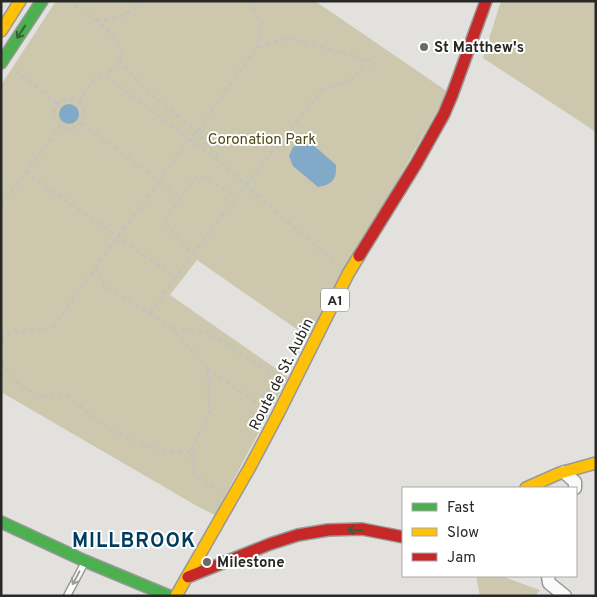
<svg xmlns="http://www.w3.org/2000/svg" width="597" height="597" font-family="Overpass,sans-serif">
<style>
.green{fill:#ccc7ad}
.water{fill:#80aac8}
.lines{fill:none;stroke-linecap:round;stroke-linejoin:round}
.lane-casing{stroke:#989895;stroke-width:9}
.street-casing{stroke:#989895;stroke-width:15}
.fast-casing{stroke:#989895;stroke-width:14}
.slow-casing{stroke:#989895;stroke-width:14}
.jam-casing{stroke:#989895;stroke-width:14}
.path{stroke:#c2c2c1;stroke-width:2.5;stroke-dasharray:4 4;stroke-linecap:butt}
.lane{stroke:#fbfafa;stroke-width:6}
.street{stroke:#fbfafa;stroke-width:12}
.fast{stroke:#4caf50;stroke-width:11}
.slow{stroke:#ffc107;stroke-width:11}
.jam{stroke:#c62828;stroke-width:11}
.oneway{stroke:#365e37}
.oneway2{stroke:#9c9c9b}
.poi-dot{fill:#696966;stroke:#fff;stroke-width:2}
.labels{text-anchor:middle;stroke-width:4;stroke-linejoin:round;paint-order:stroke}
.shield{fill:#fff;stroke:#686867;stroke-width:1}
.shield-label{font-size:14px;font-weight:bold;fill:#282826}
.poi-label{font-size:15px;font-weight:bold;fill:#282826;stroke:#fff;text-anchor:start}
.park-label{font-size:15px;fill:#524913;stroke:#fff}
.street-label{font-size:15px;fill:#282826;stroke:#fff}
.district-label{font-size:20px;font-weight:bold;letter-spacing:1px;fill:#003c5d;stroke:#fff}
</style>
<rect width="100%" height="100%" fill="#e2e1de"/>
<g class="green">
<path d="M 56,1 L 315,1 L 448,92 L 308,337 L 197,260 L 170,295 L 288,377 L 215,515 L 197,506 L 1,392 L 1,85 Z"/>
<path d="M 501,1 L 596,1 L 596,133 L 590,128 L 483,58 Z"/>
<path d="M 476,576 L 501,576 L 540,590 L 535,596 L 480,596 Z"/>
</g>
<g class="water">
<circle cx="69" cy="114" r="10"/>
<path d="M 302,142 L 312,144 L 336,165 C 337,179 332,185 318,187 L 293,166 L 289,156 L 293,147 Z"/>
</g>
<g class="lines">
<g class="lane-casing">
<path id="lane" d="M 67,596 L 85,562"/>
</g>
<g class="street-casing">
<g id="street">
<path d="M 564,472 L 575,482 L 575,488"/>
<path d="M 548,576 L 549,583 L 565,596"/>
</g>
</g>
<g class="fast-casing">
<g id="fast">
<path d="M 1,63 L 42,1"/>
<path d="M 1,522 L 85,561 L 169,596"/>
</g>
</g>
<g class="slow-casing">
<g id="slow">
<path d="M 1,31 L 20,1"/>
<path d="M 526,488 L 560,473 L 596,463"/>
<path d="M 176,596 L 250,467 L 277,416 L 348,274 L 359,256"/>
</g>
</g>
<g class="jam-casing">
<g id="jam">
<path d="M 359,256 L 416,164 L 444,114 L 452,95 L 486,1"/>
<path d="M 188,577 L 270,544 L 298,535 L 328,530 L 362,529 L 403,537"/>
</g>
</g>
<g class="path">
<path d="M 68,1 C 88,15 111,28 122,50 C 119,62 113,66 107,77"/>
<path d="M 249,1 L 262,25 L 256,48"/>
<path d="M 96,20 C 120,19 125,15 144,1"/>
<path d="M 119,60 L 147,91 L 197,132 L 221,161"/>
<path d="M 16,71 L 58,104"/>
<circle cx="69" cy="114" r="15"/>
<path d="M 79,102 L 95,78 L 107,77 L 224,165 L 245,185 L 336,263"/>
<path d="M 82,123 L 160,181 L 189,139 L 197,132 L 256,48 L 288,38 L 371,61 L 377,66"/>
<path d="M 25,172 L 175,277"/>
<path d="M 181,198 L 198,175 L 237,196"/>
<path d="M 1,205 L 60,127"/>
<path d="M 96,268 L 104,286 L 150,313 L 173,329 L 208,369 L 263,407"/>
<path d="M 150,313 C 204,236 263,163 323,89 L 343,83 L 354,78 L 366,60"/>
<path d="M 173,329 L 205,331 L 275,376 L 259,405"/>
<path d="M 1,341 L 11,332 L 52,328 L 118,236 L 160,181 L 181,198 L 164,221 L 192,254"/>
<path d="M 1,362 L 19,385 L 40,396 L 66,394 L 101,424 L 131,439 L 170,453 L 191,451"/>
<path d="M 208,370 L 209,413 L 191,451 L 195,474 L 218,492"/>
</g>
<use href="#lane" class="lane"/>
<use href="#street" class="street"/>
<use href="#fast" class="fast"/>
<use href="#slow" class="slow"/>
<use href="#jam" class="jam"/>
</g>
<defs><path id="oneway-shaft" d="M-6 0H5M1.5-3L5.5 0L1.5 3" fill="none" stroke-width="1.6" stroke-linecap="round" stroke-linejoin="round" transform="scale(1.25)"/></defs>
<g class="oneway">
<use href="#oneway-shaft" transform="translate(21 32) rotate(123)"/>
<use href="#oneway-shaft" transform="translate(355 530) rotate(-179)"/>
</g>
<use class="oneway2" href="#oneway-shaft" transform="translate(76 578) rotate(118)"/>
<g class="poi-dot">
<circle cx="424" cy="47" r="5"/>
<circle cx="207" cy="562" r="5"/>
</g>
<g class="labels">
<rect class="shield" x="321" y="288.5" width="28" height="23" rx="4"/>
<g class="shield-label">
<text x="335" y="305">A1</text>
</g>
<g class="poi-label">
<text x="434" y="52">St Matthew's</text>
<text x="217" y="567">Milestone</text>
</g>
<g class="park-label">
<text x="262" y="144">Coronation Park</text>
</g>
<g class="street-label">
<text transform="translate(281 374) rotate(-63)" y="5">Route de St. Aubin</text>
</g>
<g class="district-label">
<text x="134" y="547">MILLBROOK</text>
</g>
</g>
<rect width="597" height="597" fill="none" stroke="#282826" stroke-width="5"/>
<rect x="402" y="487" width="175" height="90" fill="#ffffff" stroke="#a9a9a8"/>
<rect x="412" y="503" width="25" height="8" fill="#4caf50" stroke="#a9a9a8"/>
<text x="447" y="512" font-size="15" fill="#282826">Fast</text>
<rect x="412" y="528" width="25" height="8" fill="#ffc107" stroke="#a9a9a8"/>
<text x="447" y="537" font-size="15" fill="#282826">Slow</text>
<rect x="412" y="553" width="25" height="8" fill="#c62828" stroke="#a9a9a8"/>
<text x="447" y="562" font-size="15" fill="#282826">Jam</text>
</svg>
